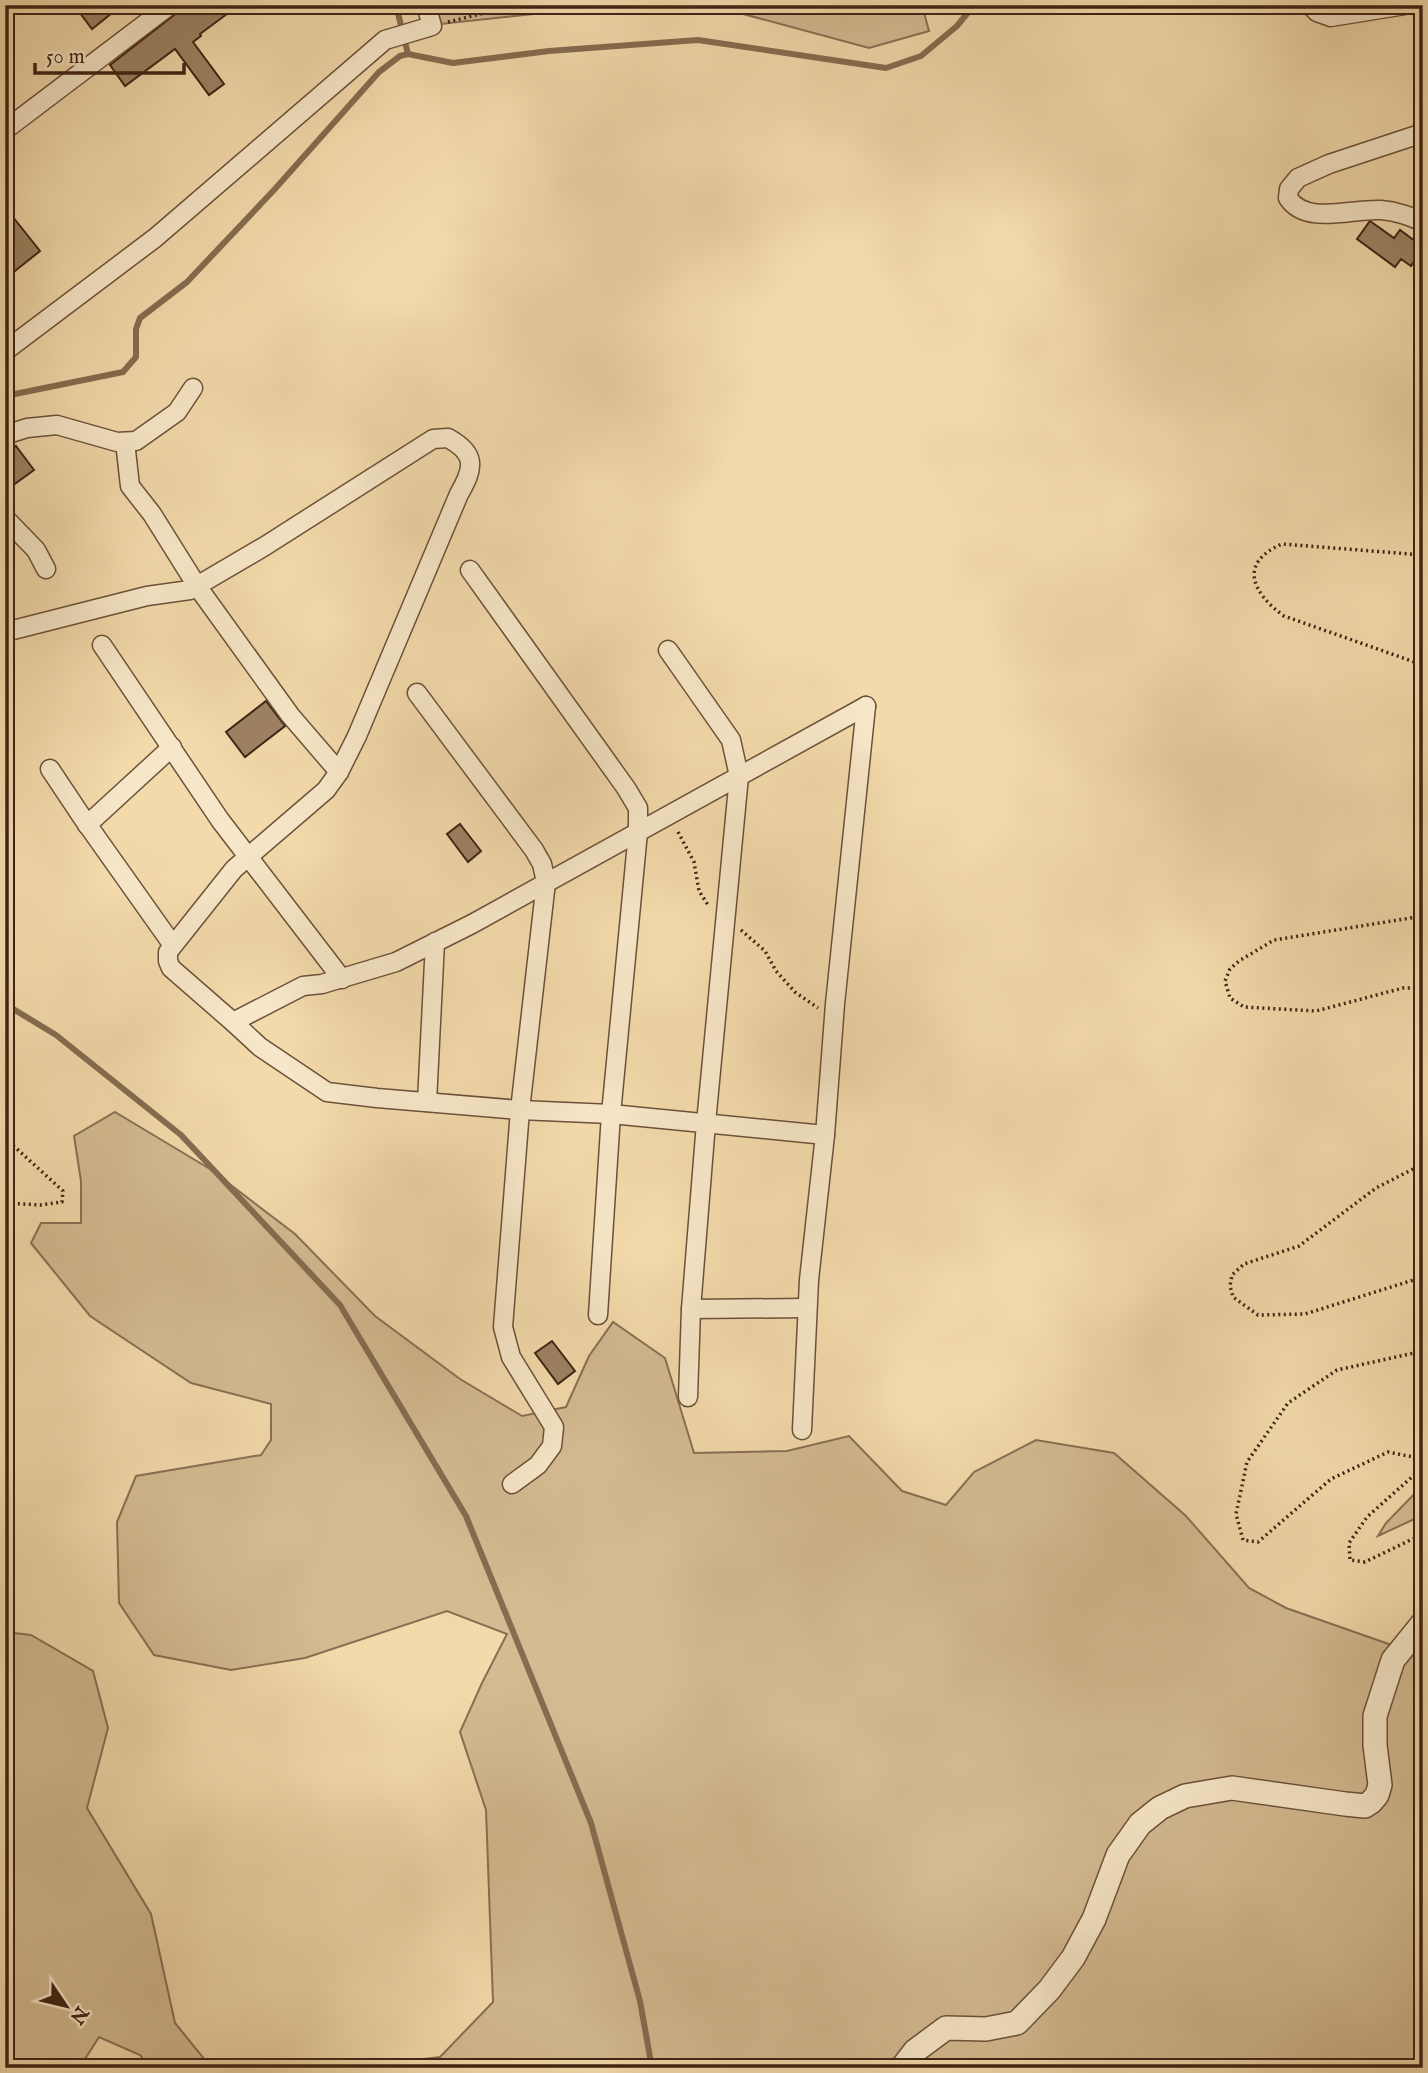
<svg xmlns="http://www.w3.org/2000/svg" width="1428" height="2073" font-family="'IM FELL English',serif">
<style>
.green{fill:#d4bb92;stroke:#8a6f54;stroke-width:2}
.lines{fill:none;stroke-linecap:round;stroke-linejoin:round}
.stream{stroke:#866c50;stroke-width:6}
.building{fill:#9d8263;stroke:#3f2315;stroke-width:2}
.minor-casing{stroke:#6c513a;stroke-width:21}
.tertiary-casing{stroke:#6c513a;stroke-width:26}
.path{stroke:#3f2315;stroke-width:3.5;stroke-dasharray:2 3.5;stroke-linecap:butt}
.minor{stroke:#f7e7c8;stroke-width:18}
.tertiary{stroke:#f7e7c8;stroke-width:23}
</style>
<rect width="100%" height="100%" fill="#f3daab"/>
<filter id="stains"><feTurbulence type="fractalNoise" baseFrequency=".00286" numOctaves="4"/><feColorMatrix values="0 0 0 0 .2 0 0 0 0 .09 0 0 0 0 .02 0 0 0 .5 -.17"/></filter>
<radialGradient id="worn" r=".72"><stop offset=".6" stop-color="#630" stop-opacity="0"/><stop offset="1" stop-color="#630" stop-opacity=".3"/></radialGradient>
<g class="green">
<path d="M 435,5 L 638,5 L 561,11 L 441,24 Z"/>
<path d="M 710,5 L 922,5 L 929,31 L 869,48 Z"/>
<path d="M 115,1112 L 210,1169 L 295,1234 L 375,1316 L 460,1379 L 522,1416 L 566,1407 L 589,1356 L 613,1322 L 665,1358 L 694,1453 L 787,1451 L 849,1436 L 902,1491 L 946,1505 L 974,1472 L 1036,1440 L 1114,1453 L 1186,1516 L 1249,1588 L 1286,1608 L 1423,1656 L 1423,2068 L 351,2068 L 440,2057 L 493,2002 L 486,1810 L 460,1732 L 482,1683 L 507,1634 L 447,1611 L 305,1658 L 231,1670 L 154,1655 L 119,1603 L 117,1522 L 136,1476 L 261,1455 L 271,1440 L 271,1404 L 191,1383 L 90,1316 L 31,1243 L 41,1223 L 81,1223 L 81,1181 L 74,1136 Z"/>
<path d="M 1423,1485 L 1423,1515 L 1378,1536 L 1386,1523 Z"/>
<path d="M 5,1632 L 31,1635 L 93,1671 L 108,1728 L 87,1808 L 151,1914 L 175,2023 L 205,2060 L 222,2068 L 150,2068 L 140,2055 L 99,2037 L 85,2059 L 84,2068 L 5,2068 Z"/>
</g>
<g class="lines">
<g class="stream">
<path d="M 396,5 L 408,54"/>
<path d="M 5,397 L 10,395 L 123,372 L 136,357 L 136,329 L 140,318 L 187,282 L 274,190 L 379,72 L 400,56 L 408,54 L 453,63 L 549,51 L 698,40 L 886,68 L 921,56 L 957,26 L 974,5"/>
<path d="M 5,1004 L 56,1035 L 181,1135 L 340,1305 L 466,1516 L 591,1823 L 640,2001 L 652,2068"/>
</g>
</g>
<g class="building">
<path d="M 74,5 L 122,5 L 92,29 Z"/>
<path d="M 187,5 L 239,5 L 200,34 L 201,36 L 193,42 L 224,84 L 209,95 L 175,49 L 125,86 L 110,65 Z"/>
<path d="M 5,207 L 40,251 L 5,279 Z"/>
<path d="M 1370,221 L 1394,238 L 1400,230 L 1423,247 L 1411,266 L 1401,259 L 1395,267 L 1357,239 Z"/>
<path d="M 16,446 L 34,470 L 5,491 L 5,454 Z"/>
<path d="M 266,701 L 285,726 L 245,757 L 226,732 Z"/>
<path d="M 460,824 L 481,851 L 468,862 L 447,834 Z"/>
<path d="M 552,1341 L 575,1371 L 558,1384 L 535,1353 Z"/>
</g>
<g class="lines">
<g class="minor-casing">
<g id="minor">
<path d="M 1310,5 L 1317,12 L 1331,17 L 1405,5"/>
<path d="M 5,130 L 170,5"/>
<path d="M 1423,133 L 1329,164 L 1298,178 L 1289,189 L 1288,198 C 1306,226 1353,208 1381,210 C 1394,211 1412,216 1423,223"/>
<path d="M 5,351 L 155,238 L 385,40 L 432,26 L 426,5"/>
<path d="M 5,435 L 27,428 L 57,425 L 117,442 L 136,441 L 177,412 L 193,388"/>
<path d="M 125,442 L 130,486 L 152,514 L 197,586 L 290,715 L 339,772"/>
<path d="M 5,518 L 36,550 L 46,569"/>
<path d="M 470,570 L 626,788 L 638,808 L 638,832 L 611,1114 L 598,1315"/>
<path d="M 5,632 L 147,596 L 190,590 L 265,546 L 433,439 L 448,438 C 477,454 474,468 459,494 L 357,736 L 339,772 L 326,790 L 234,869 L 168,952 L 168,961 L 171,968 L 233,1022 L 303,986 L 322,984 L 396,962 L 472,924 L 866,706"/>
<path d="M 102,645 L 220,820 L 342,979"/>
<path d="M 668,650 L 731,740 L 739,776 L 706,1123 L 691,1309 L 807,1308"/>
<path d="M 417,693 L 534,850 L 542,864 L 546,882 L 520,1110 L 503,1327 L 511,1357 L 554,1427 L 552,1446 L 538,1465 L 512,1484"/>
<path d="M 50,769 L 82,817 L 172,944"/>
<path d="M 87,825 L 172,747"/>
<path d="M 233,1022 L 260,1047 L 327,1092 L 377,1098 L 520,1110 L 611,1114 L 825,1135 L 809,1280 L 802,1430"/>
<path d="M 427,1102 L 435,942"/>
<path d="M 825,1135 L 835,1004 L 866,706"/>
<path d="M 688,1397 L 691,1309"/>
</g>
</g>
<g class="tertiary-casing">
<path id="tertiary" d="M 902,2068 L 915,2051 L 946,2028 L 986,2029 L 1017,2023 L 1049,1990 L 1073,1958 L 1094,1919 L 1118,1855 L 1140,1824 L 1160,1808 L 1185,1796 L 1232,1788 L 1345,1804 L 1365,1806 L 1371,1802 L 1377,1795 L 1380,1785 L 1375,1745 L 1375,1716 L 1393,1660 L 1423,1623"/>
</g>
<g class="path">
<path d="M 448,22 L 516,5"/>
<path d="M 1423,555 L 1282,544 C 1238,563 1252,593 1284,616 L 1423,665"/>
<path d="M 678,832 L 694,862 L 699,891 L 708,905"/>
<path d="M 1423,916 L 1274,940 L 1239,961 L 1230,969 L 1225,981 L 1230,998 L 1244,1007 L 1316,1011 L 1403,988 L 1423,988"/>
<path d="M 741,930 L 765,951 L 776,971 L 795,992 L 818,1008"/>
<path d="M 5,1138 L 63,1191 L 62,1202 L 40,1205 L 5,1203"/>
<path d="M 1423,1164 L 1376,1188 L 1299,1246 L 1244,1264 L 1232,1275 L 1230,1286 L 1233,1297 L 1258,1315 L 1305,1314 L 1423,1277"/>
<path d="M 1423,1351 L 1337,1370 L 1288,1403 L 1247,1462 L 1236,1514 L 1243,1540 L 1258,1542 L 1331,1479 L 1388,1452 L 1413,1457 L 1422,1468 L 1367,1517 L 1349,1543 L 1350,1560 L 1365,1562 L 1423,1534"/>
</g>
<use href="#minor" class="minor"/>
<use href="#tertiary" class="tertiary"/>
</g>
<rect width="1428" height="2073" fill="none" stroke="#f3daab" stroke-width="28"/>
<rect x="7" y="7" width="1414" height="2059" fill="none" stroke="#3f2315" stroke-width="3.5"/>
<rect x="14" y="14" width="1400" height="2045" fill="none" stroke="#3f2315" stroke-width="2"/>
<g transform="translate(66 2006) rotate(125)" stroke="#f7e7c8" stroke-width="5" paint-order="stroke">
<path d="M0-5L12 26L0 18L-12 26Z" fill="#3f2315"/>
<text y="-10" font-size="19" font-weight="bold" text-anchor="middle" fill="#3f2315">N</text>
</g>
<path d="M35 63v10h149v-10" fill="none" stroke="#3f2315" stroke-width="3.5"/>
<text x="46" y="63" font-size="21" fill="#3f2315" stroke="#f7e7c8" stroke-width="5" paint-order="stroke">50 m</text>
<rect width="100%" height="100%" filter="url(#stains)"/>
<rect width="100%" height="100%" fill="url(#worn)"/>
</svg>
